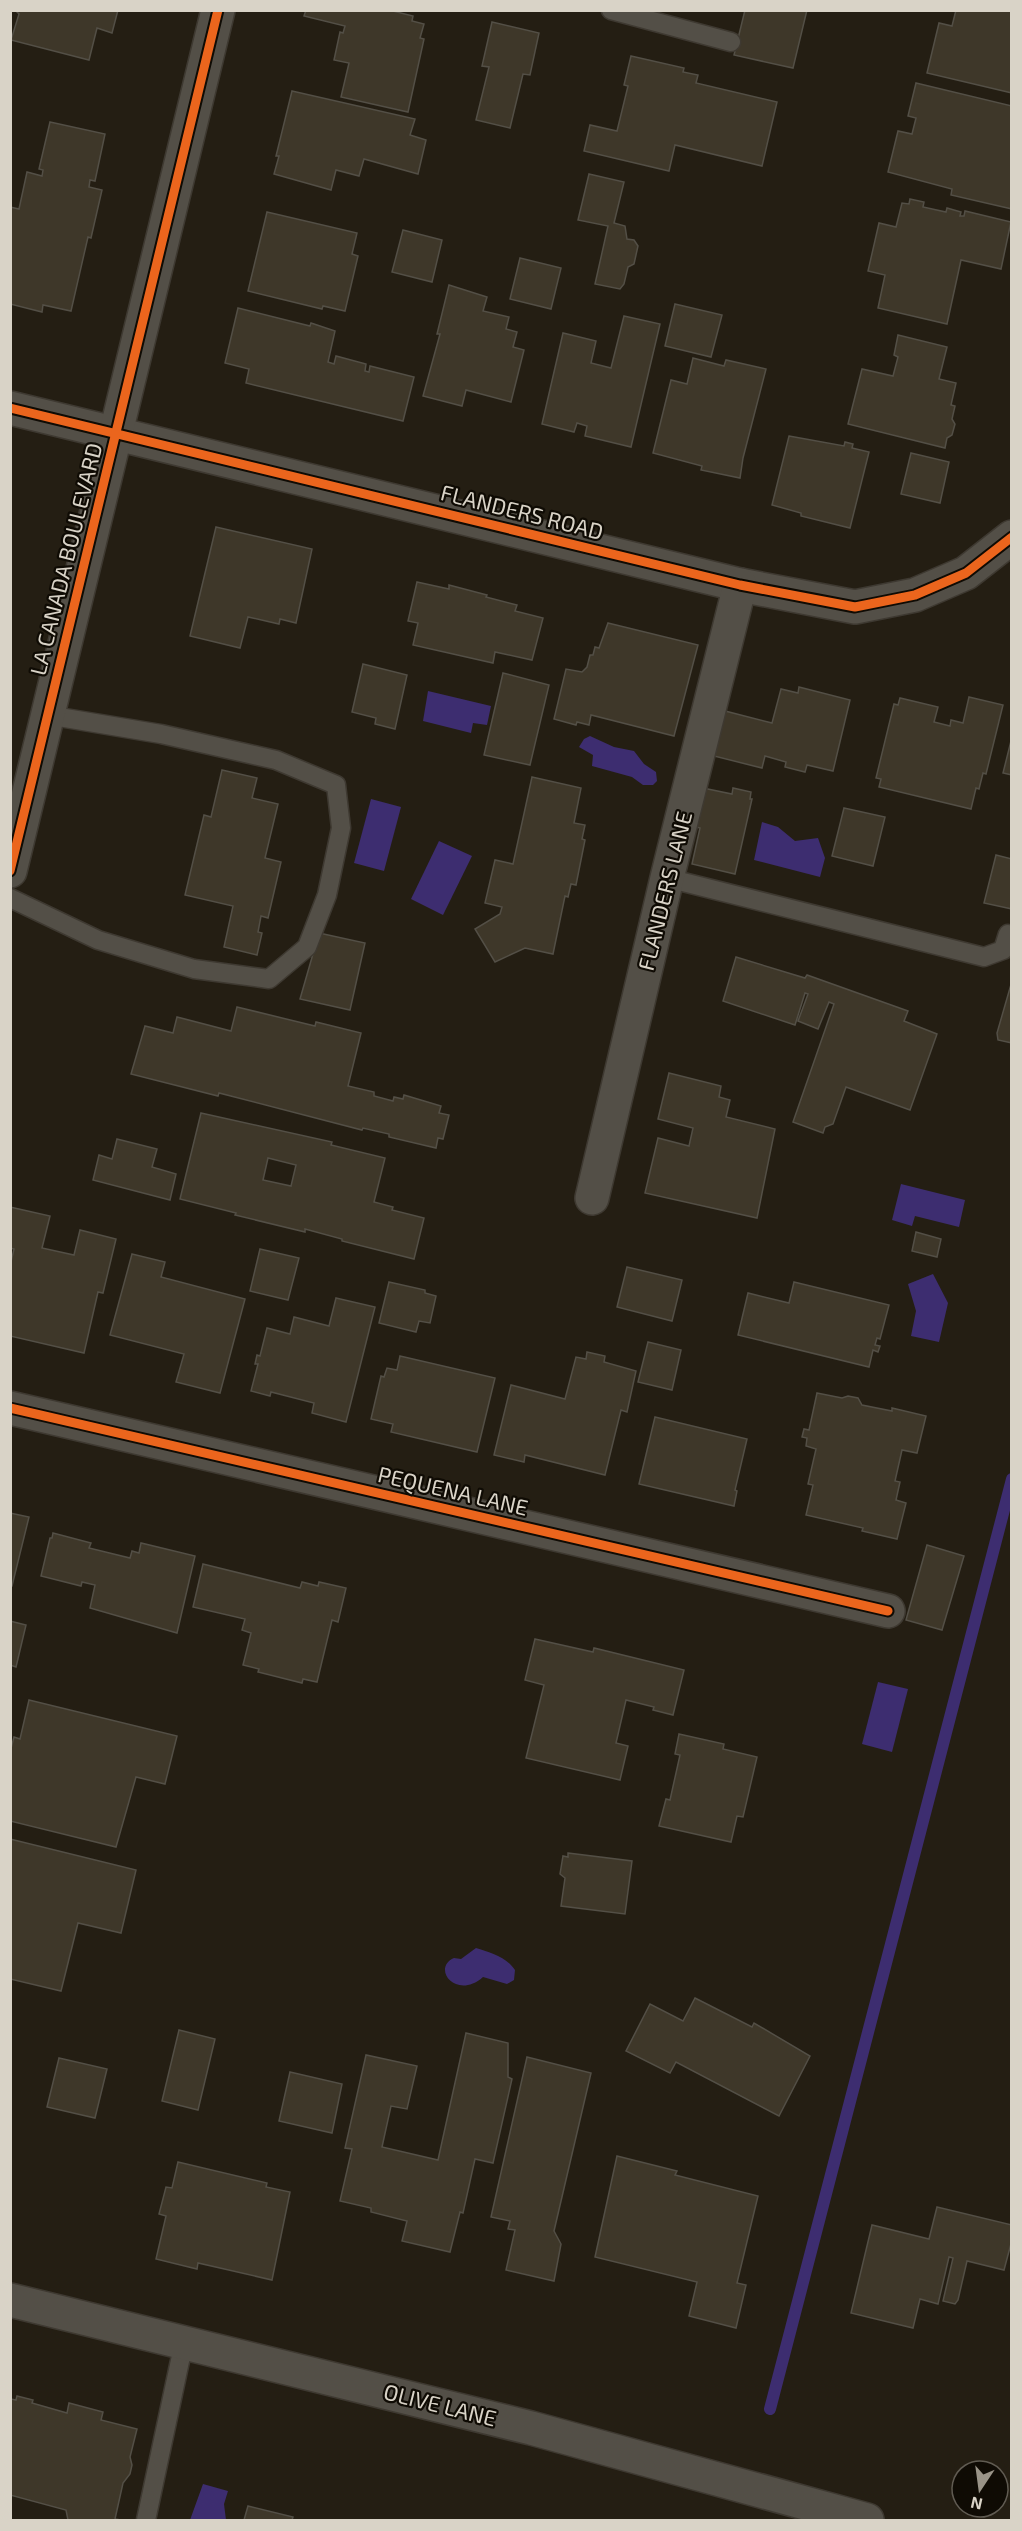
<svg xmlns="http://www.w3.org/2000/svg" width="1022" height="2531" font-family="'Exo 2',sans-serif">
<style>
.water{fill:#3d2d70}
.lines{fill:none;stroke-linecap:round;stroke-linejoin:round}
.stream{stroke:#3d2d70;stroke-width:12}
.building{fill:#3e3729;stroke:#534f46;stroke-width:1.5;fill-rule:evenodd}
.service-casing{stroke:#3e3931;stroke-width:21}
.minor-casing{stroke:#3e3931;stroke-width:36}
.tertiary-casing{stroke:#3e3931;stroke-width:36}
.service{stroke:#534f47;stroke-width:18}
.minor{stroke:#534f47;stroke-width:33}
.tertiary{stroke:#534f47;stroke-width:33}
.cycleway-casing{stroke:#0f0b04;stroke-width:13}
.cycleway{stroke:#eb651d;stroke-width:9}
.labels{text-anchor:middle;stroke-width:4.5;stroke-linejoin:round;paint-order:stroke}
.street-label{font-size:22px;fill:#d9d3c7;stroke:#0f0b04}
</style>
<rect width="100%" height="100%" fill="#241e13"/>
<g class="water">
<path d="M 428,691 L 491,706 L 487,725 L 473,723 L 471,733 L 423,721 Z"/>
<path d="M 590,736 L 614,747 L 634,751 L 644,764 L 656,772 L 657,781 L 653,785 L 643,785 L 632,777 L 592,766 L 593,755 L 579,747 L 584,739 Z"/>
<path d="M 371,799 L 401,807 L 384,871 L 354,863 Z"/>
<path d="M 762,822 L 778,827 L 795,841 L 818,838 L 825,858 L 820,877 L 754,860 Z"/>
<path d="M 439,841 L 472,856 L 443,915 L 411,899 Z"/>
<path d="M 901,1184 L 965,1200 L 959,1227 L 915,1216 L 912,1226 L 892,1220 Z"/>
<path d="M 933,1274 L 948,1303 L 939,1342 L 911,1336 L 916,1311 L 908,1284 Z"/>
<path d="M 878,1682 L 908,1689 L 892,1752 L 862,1744 Z"/>
<path d="M 476,1948 C 489,1952 507,1957 515,1970 L 514,1980 L 507,1984 L 483,1977 C 456,2001 431,1968 454,1958 L 461,1959 Z"/>
<path d="M 203,2484 L 228,2491 L 224,2504 L 226,2520 L 190,2520 Z"/>
</g>
<g class="lines">
<path class="stream" d="M 770,2409 L 1012,1479"/>
</g>
<g class="building">
<path d="M 15,10 L 118,10 L 112,33 L 97,28 L 89,60 L 11,40 L 19,14 Z"/>
<path d="M 306,10 L 389,10 L 413,16 L 412,21 L 424,24 L 420,38 L 424,39 L 408,112 L 341,97 L 349,63 L 334,60 L 340,32 L 343,33 L 345,26 L 304,16 Z"/>
<path d="M 745,10 L 807,10 L 793,68 L 734,55 Z"/>
<path d="M 956,10 L 1012,10 L 1012,93 L 927,73 L 939,23 L 952,26 Z"/>
<path d="M 492,22 L 539,33 L 530,75 L 523,74 L 510,128 L 476,120 L 489,67 L 482,66 Z"/>
<path d="M 631,56 L 684,68 L 683,72 L 698,75 L 696,83 L 777,102 L 762,166 L 675,145 L 669,171 L 584,151 L 590,125 L 617,131 L 628,86 L 624,85 Z"/>
<path d="M 916,83 L 1012,106 L 1012,209 L 951,195 L 952,189 L 888,172 L 898,131 L 912,134 L 916,118 L 908,116 Z"/>
<path d="M 292,91 L 415,119 L 410,135 L 426,140 L 418,174 L 364,159 L 359,176 L 336,170 L 331,190 L 274,174 L 279,156 L 276,156 Z"/>
<path d="M 50,122 L 105,134 L 95,181 L 90,180 L 89,187 L 102,190 L 91,238 L 88,237 L 71,311 L 43,305 L 42,312 L 10,304 L 10,207 L 19,209 L 27,172 L 42,176 L 43,170 L 39,169 Z"/>
<path d="M 589,174 L 624,182 L 614,223 L 625,226 L 627,239 L 634,240 L 638,246 L 634,264 L 628,267 L 624,284 L 620,289 L 595,284 L 608,226 L 578,220 Z"/>
<path d="M 910,199 L 924,202 L 923,207 L 946,212 L 947,208 L 961,212 L 960,216 L 964,216 L 965,211 L 1011,222 L 1001,269 L 961,260 L 947,324 L 878,308 L 885,275 L 868,271 L 879,223 L 896,227 L 902,203 L 909,204 Z"/>
<path d="M 267,212 L 357,233 L 352,254 L 358,256 L 345,311 L 323,306 L 322,309 L 248,291 Z"/>
<path d="M 403,230 L 442,240 L 432,282 L 392,272 Z"/>
<path d="M 520,258 L 561,268 L 551,309 L 510,299 Z"/>
<path d="M 449,285 L 487,297 L 483,311 L 509,317 L 506,329 L 517,332 L 513,347 L 524,350 L 511,402 L 466,390 L 462,406 L 423,396 L 440,334 L 437,334 Z"/>
<path d="M 675,304 L 722,315 L 711,357 L 665,346 Z"/>
<path d="M 238,308 L 310,326 L 311,323 L 335,331 L 328,362 L 334,364 L 336,356 L 366,364 L 365,371 L 369,372 L 370,366 L 414,377 L 403,421 L 246,383 L 249,369 L 225,363 Z"/>
<path d="M 624,316 L 660,324 L 631,447 L 585,436 L 587,426 L 577,423 L 574,432 L 542,424 L 563,333 L 596,341 L 591,363 L 611,368 Z"/>
<path d="M 898,335 L 947,347 L 939,379 L 956,383 L 951,405 L 955,406 L 952,419 L 955,424 L 952,435 L 947,438 L 945,448 L 848,424 L 862,369 L 893,376 L 898,357 L 894,355 Z"/>
<path d="M 693,358 L 724,366 L 726,360 L 766,369 L 743,458 L 740,478 L 701,470 L 702,466 L 653,453 L 671,380 L 687,384 Z"/>
<path d="M 789,436 L 844,446 L 845,442 L 853,444 L 852,448 L 869,452 L 850,528 L 801,516 L 801,513 L 772,505 Z"/>
<path d="M 911,453 L 949,462 L 940,503 L 901,494 Z"/>
<path d="M 216,527 L 312,549 L 296,623 L 280,619 L 279,624 L 248,617 L 240,648 L 190,636 Z"/>
<path d="M 417,582 L 449,589 L 449,585 L 487,595 L 486,597 L 517,605 L 515,611 L 543,618 L 532,660 L 495,652 L 493,663 L 413,645 L 418,623 L 408,621 Z"/>
<path d="M 608,623 L 698,645 L 674,736 L 591,715 L 589,725 L 577,722 L 576,725 L 554,719 L 566,669 L 582,672 L 587,667 L 590,655 L 593,655 L 595,647 L 599,648 Z"/>
<path d="M 363,664 L 407,675 L 395,729 L 375,724 L 376,718 L 352,712 Z"/>
<path d="M 503,673 L 549,685 L 530,765 L 484,755 Z"/>
<path d="M 799,687 L 850,700 L 833,771 L 807,765 L 805,772 L 785,767 L 786,762 L 765,756 L 762,768 L 714,756 L 725,711 L 772,723 L 781,689 L 798,693 Z"/>
<path d="M 969,697 L 1003,705 L 986,774 L 983,773 L 979,789 L 976,788 L 971,809 L 879,787 L 881,779 L 876,778 L 894,704 L 898,705 L 900,698 L 938,707 L 934,722 L 950,726 L 951,720 L 963,723 Z"/>
<path d="M 1012,737 L 1012,775 L 1003,773 Z"/>
<path d="M 222,770 L 257,778 L 252,798 L 278,804 L 265,858 L 281,862 L 268,918 L 261,916 L 258,932 L 262,933 L 257,955 L 224,947 L 233,906 L 185,895 L 204,815 L 211,817 Z"/>
<path d="M 532,777 L 581,788 L 574,823 L 585,825 L 582,839 L 585,840 L 576,885 L 571,884 L 568,897 L 565,896 L 553,954 L 525,948 L 495,962 L 475,929 L 500,914 L 502,907 L 485,903 L 495,860 L 513,864 Z"/>
<path d="M 703,788 L 732,794 L 733,788 L 751,792 L 750,799 L 752,799 L 735,874 L 692,864 L 700,828 L 693,826 Z"/>
<path d="M 844,808 L 885,817 L 873,866 L 832,856 Z"/>
<path d="M 996,855 L 1012,859 L 1012,909 L 984,903 Z"/>
<path d="M 319,933 L 365,943 L 350,1010 L 300,999 Z"/>
<path d="M 736,957 L 805,978 L 807,975 L 908,1011 L 904,1021 L 937,1034 L 910,1110 L 846,1087 L 833,1124 L 825,1127 L 823,1133 L 793,1122 L 834,1004 L 829,1002 L 818,1029 L 798,1021 L 808,994 L 805,993 L 795,1025 L 723,1001 Z"/>
<path d="M 1012,981 L 1012,1043 L 998,1040 L 997,1033 Z"/>
<path d="M 237,1007 L 315,1026 L 316,1022 L 361,1033 L 348,1086 L 374,1092 L 374,1096 L 393,1101 L 394,1097 L 403,1099 L 404,1095 L 441,1106 L 439,1113 L 449,1115 L 443,1139 L 438,1138 L 436,1148 L 389,1137 L 389,1134 L 363,1128 L 362,1130 L 219,1093 L 218,1096 L 131,1074 L 145,1026 L 173,1033 L 177,1017 L 231,1031 Z"/>
<path d="M 669,1073 L 721,1086 L 719,1097 L 730,1100 L 726,1117 L 775,1129 L 757,1218 L 645,1193 L 658,1138 L 689,1146 L 693,1128 L 658,1119 Z"/>
<path d="M 201,1113 L 332,1142 L 331,1145 L 385,1158 L 374,1202 L 393,1207 L 392,1210 L 424,1218 L 414,1259 L 342,1241 L 342,1239 L 305,1229 L 305,1232 L 235,1215 L 236,1213 L 180,1199 ZM 268,1158 L 296,1165 L 291,1186 L 263,1180 Z"/>
<path d="M 117,1139 L 157,1149 L 152,1167 L 176,1174 L 170,1200 L 93,1180 L 99,1155 L 112,1159 Z"/>
<path d="M 10,1207 L 50,1216 L 42,1248 L 74,1255 L 80,1230 L 116,1239 L 103,1293 L 98,1292 L 84,1353 L 10,1336 L 10,1266 L 14,1249 L 10,1248 Z"/>
<path d="M 916,1232 L 941,1239 L 937,1257 L 912,1251 Z"/>
<path d="M 260,1249 L 299,1258 L 288,1300 L 250,1291 Z"/>
<path d="M 132,1254 L 165,1262 L 161,1277 L 245,1299 L 220,1393 L 176,1382 L 184,1354 L 110,1335 Z"/>
<path d="M 627,1267 L 682,1280 L 672,1321 L 617,1307 Z"/>
<path d="M 389,1282 L 425,1290 L 425,1293 L 436,1296 L 430,1323 L 419,1321 L 416,1332 L 379,1323 Z"/>
<path d="M 794,1282 L 889,1305 L 880,1339 L 877,1338 L 875,1345 L 880,1346 L 878,1352 L 873,1350 L 869,1367 L 738,1335 L 748,1293 L 789,1303 Z"/>
<path d="M 336,1298 L 375,1307 L 346,1422 L 312,1413 L 314,1403 L 271,1392 L 270,1396 L 251,1391 L 258,1364 L 255,1364 L 257,1355 L 260,1356 L 267,1328 L 290,1334 L 294,1317 L 329,1326 Z"/>
<path d="M 648,1342 L 681,1350 L 672,1390 L 638,1382 Z"/>
<path d="M 587,1352 L 605,1356 L 604,1362 L 636,1371 L 627,1412 L 621,1410 L 605,1475 L 525,1455 L 524,1462 L 494,1455 L 511,1385 L 565,1399 L 576,1357 L 586,1359 Z"/>
<path d="M 400,1356 L 495,1378 L 477,1452 L 391,1432 L 393,1424 L 371,1419 L 381,1376 L 384,1377 L 387,1368 L 397,1370 Z"/>
<path d="M 817,1393 L 842,1398 L 848,1396 L 858,1398 L 862,1405 L 892,1411 L 892,1408 L 926,1416 L 917,1453 L 902,1450 L 895,1481 L 900,1482 L 896,1500 L 906,1503 L 897,1539 L 862,1531 L 863,1528 L 806,1515 L 813,1485 L 808,1484 L 816,1449 L 806,1446 L 807,1438 L 802,1437 L 804,1429 L 809,1430 Z"/>
<path d="M 655,1417 L 747,1439 L 735,1490 L 737,1491 L 734,1506 L 639,1484 Z"/>
<path d="M 10,1513 L 29,1517 L 12,1586 L 10,1586 Z"/>
<path d="M 53,1533 L 91,1543 L 89,1548 L 130,1558 L 132,1551 L 139,1553 L 141,1543 L 195,1556 L 177,1633 L 90,1608 L 95,1585 L 82,1582 L 81,1586 L 41,1576 L 50,1538 L 52,1538 Z"/>
<path d="M 927,1545 L 964,1556 L 942,1630 L 906,1620 Z"/>
<path d="M 203,1564 L 300,1588 L 302,1582 L 318,1586 L 319,1582 L 346,1588 L 338,1622 L 332,1620 L 317,1682 L 303,1679 L 302,1683 L 258,1672 L 259,1669 L 243,1665 L 251,1633 L 242,1630 L 245,1619 L 193,1607 Z"/>
<path d="M 10,1621 L 26,1625 L 16,1667 L 10,1665 Z"/>
<path d="M 535,1639 L 593,1652 L 594,1648 L 684,1670 L 673,1715 L 653,1710 L 654,1707 L 626,1700 L 616,1743 L 628,1746 L 620,1780 L 526,1758 L 544,1685 L 525,1680 Z"/>
<path d="M 29,1700 L 177,1736 L 165,1784 L 136,1777 L 116,1847 L 10,1821 L 10,1752 L 14,1737 L 20,1739 Z"/>
<path d="M 679,1734 L 724,1744 L 723,1749 L 757,1757 L 743,1817 L 737,1816 L 731,1842 L 659,1826 L 666,1799 L 670,1800 L 680,1755 L 675,1754 Z"/>
<path d="M 10,1839 L 136,1870 L 121,1933 L 78,1923 L 61,1991 L 10,1979 Z"/>
<path d="M 568,1853 L 632,1861 L 625,1914 L 561,1906 L 565,1878 L 560,1874 L 563,1856 L 568,1857 Z"/>
<path d="M 695,1998 L 752,2027 L 754,2023 L 810,2056 L 779,2116 L 676,2062 L 670,2073 L 626,2051 L 650,2004 L 683,2021 Z"/>
<path d="M 179,2030 L 215,2039 L 198,2110 L 162,2101 Z"/>
<path d="M 466,2033 L 508,2043 L 508,2077 L 512,2079 L 493,2163 L 475,2159 L 463,2213 L 460,2212 L 450,2252 L 402,2241 L 407,2221 L 371,2212 L 371,2208 L 340,2201 L 352,2149 L 345,2148 L 366,2055 L 417,2066 L 407,2109 L 391,2106 L 382,2147 L 438,2160 Z"/>
<path d="M 527,2057 L 591,2073 L 554,2231 L 561,2244 L 554,2281 L 506,2270 L 515,2230 L 508,2229 L 510,2221 L 491,2217 Z"/>
<path d="M 59,2058 L 107,2069 L 95,2118 L 47,2107 Z"/>
<path d="M 290,2072 L 342,2084 L 332,2133 L 279,2121 Z"/>
<path d="M 617,2156 L 677,2171 L 675,2175 L 758,2196 L 737,2283 L 746,2285 L 736,2328 L 689,2316 L 697,2282 L 595,2257 Z"/>
<path d="M 178,2162 L 267,2183 L 266,2187 L 290,2192 L 272,2280 L 198,2263 L 197,2269 L 156,2259 L 166,2216 L 159,2214 L 166,2187 L 172,2188 Z"/>
<path d="M 937,2207 L 1012,2225 L 1012,2240 L 1004,2270 L 967,2261 L 958,2300 L 955,2304 L 943,2301 L 953,2258 L 949,2257 L 938,2304 L 920,2299 L 913,2328 L 851,2313 L 872,2225 L 929,2239 Z"/>
<path d="M 17,2396 L 33,2400 L 32,2403 L 67,2413 L 69,2403 L 103,2412 L 101,2420 L 137,2429 L 130,2457 L 132,2465 L 130,2474 L 123,2483 L 115,2519 L 121,2520 L 68,2520 L 66,2510 L 10,2495 L 10,2402 L 11,2399 L 16,2400 Z"/>
<path d="M 248,2506 L 293,2517 L 292,2520 L 244,2520 Z"/>
</g>
<g class="lines">
<g class="service-casing">
<g id="service">
<path d="M 611,10 L 731,42"/>
<path d="M 667,878 L 984,957 L 1003,950 L 1008,934"/>
<path d="M 10,898 L 98,940 L 194,969 L 269,979 L 307,947 L 327,895 L 341,828 L 336,785 L 276,760 L 161,734 L 47,715"/>
<path d="M 146,2520 L 184,2342"/>
</g>
</g>
<g class="minor-casing">
<g id="minor">
<path d="M 10,408 L 740,585 L 855,607 L 915,595 L 966,573 L 1012,537"/>
<path d="M 592,1198 L 667,878 L 740,585"/>
<path d="M 10,1408 L 888,1611"/>
<path d="M 10,2300 L 531,2428 L 867,2520"/>
</g>
</g>
<g class="tertiary-casing">
<path id="tertiary" d="M 10,871 L 218,10"/>
</g>
<use href="#service" class="service"/>
<use href="#minor" class="minor"/>
<use href="#tertiary" class="tertiary"/>
<g class="cycleway-casing">
<g id="cycleway">
<path d="M 10,408 L 740,585 L 855,607 L 915,595 L 966,573 L 1012,537"/>
<path d="M 10,871 L 218,10"/>
<path d="M 10,1408 L 888,1611"/>
</g>
</g>
<use href="#cycleway" class="cycleway"/>
</g>
<g class="labels">
<g class="street-label">
<text transform="translate(522 512) rotate(14)" y="8">FLANDERS ROAD</text>
<text transform="translate(66 559) rotate(-76)" y="8">LA CANADA BOULEVARD</text>
<text transform="translate(665 891) rotate(-76)" y="8">FLANDERS LANE</text>
<text transform="translate(453 1491) rotate(13)" y="8">PEQUENA LANE</text>
<text transform="translate(440 2405) rotate(14)" y="8">OLIVE LANE</text>
</g>
</g>
<rect width="1022" height="2531" fill="none" stroke="#d9d3c7" stroke-width="24"/>
<g transform="translate(980 2489) rotate(193)"><circle r="28" fill="#0f0b04" stroke="#605b52" stroke-width="1.5"/>
<path d="M0-4.5L10 22L0 15L-10 22Z" fill="#9a9488"/>
<text y="-9" font-size="16" font-weight="bold" text-anchor="middle" fill="#d9d3c7">N</text>
</g>
</svg>
